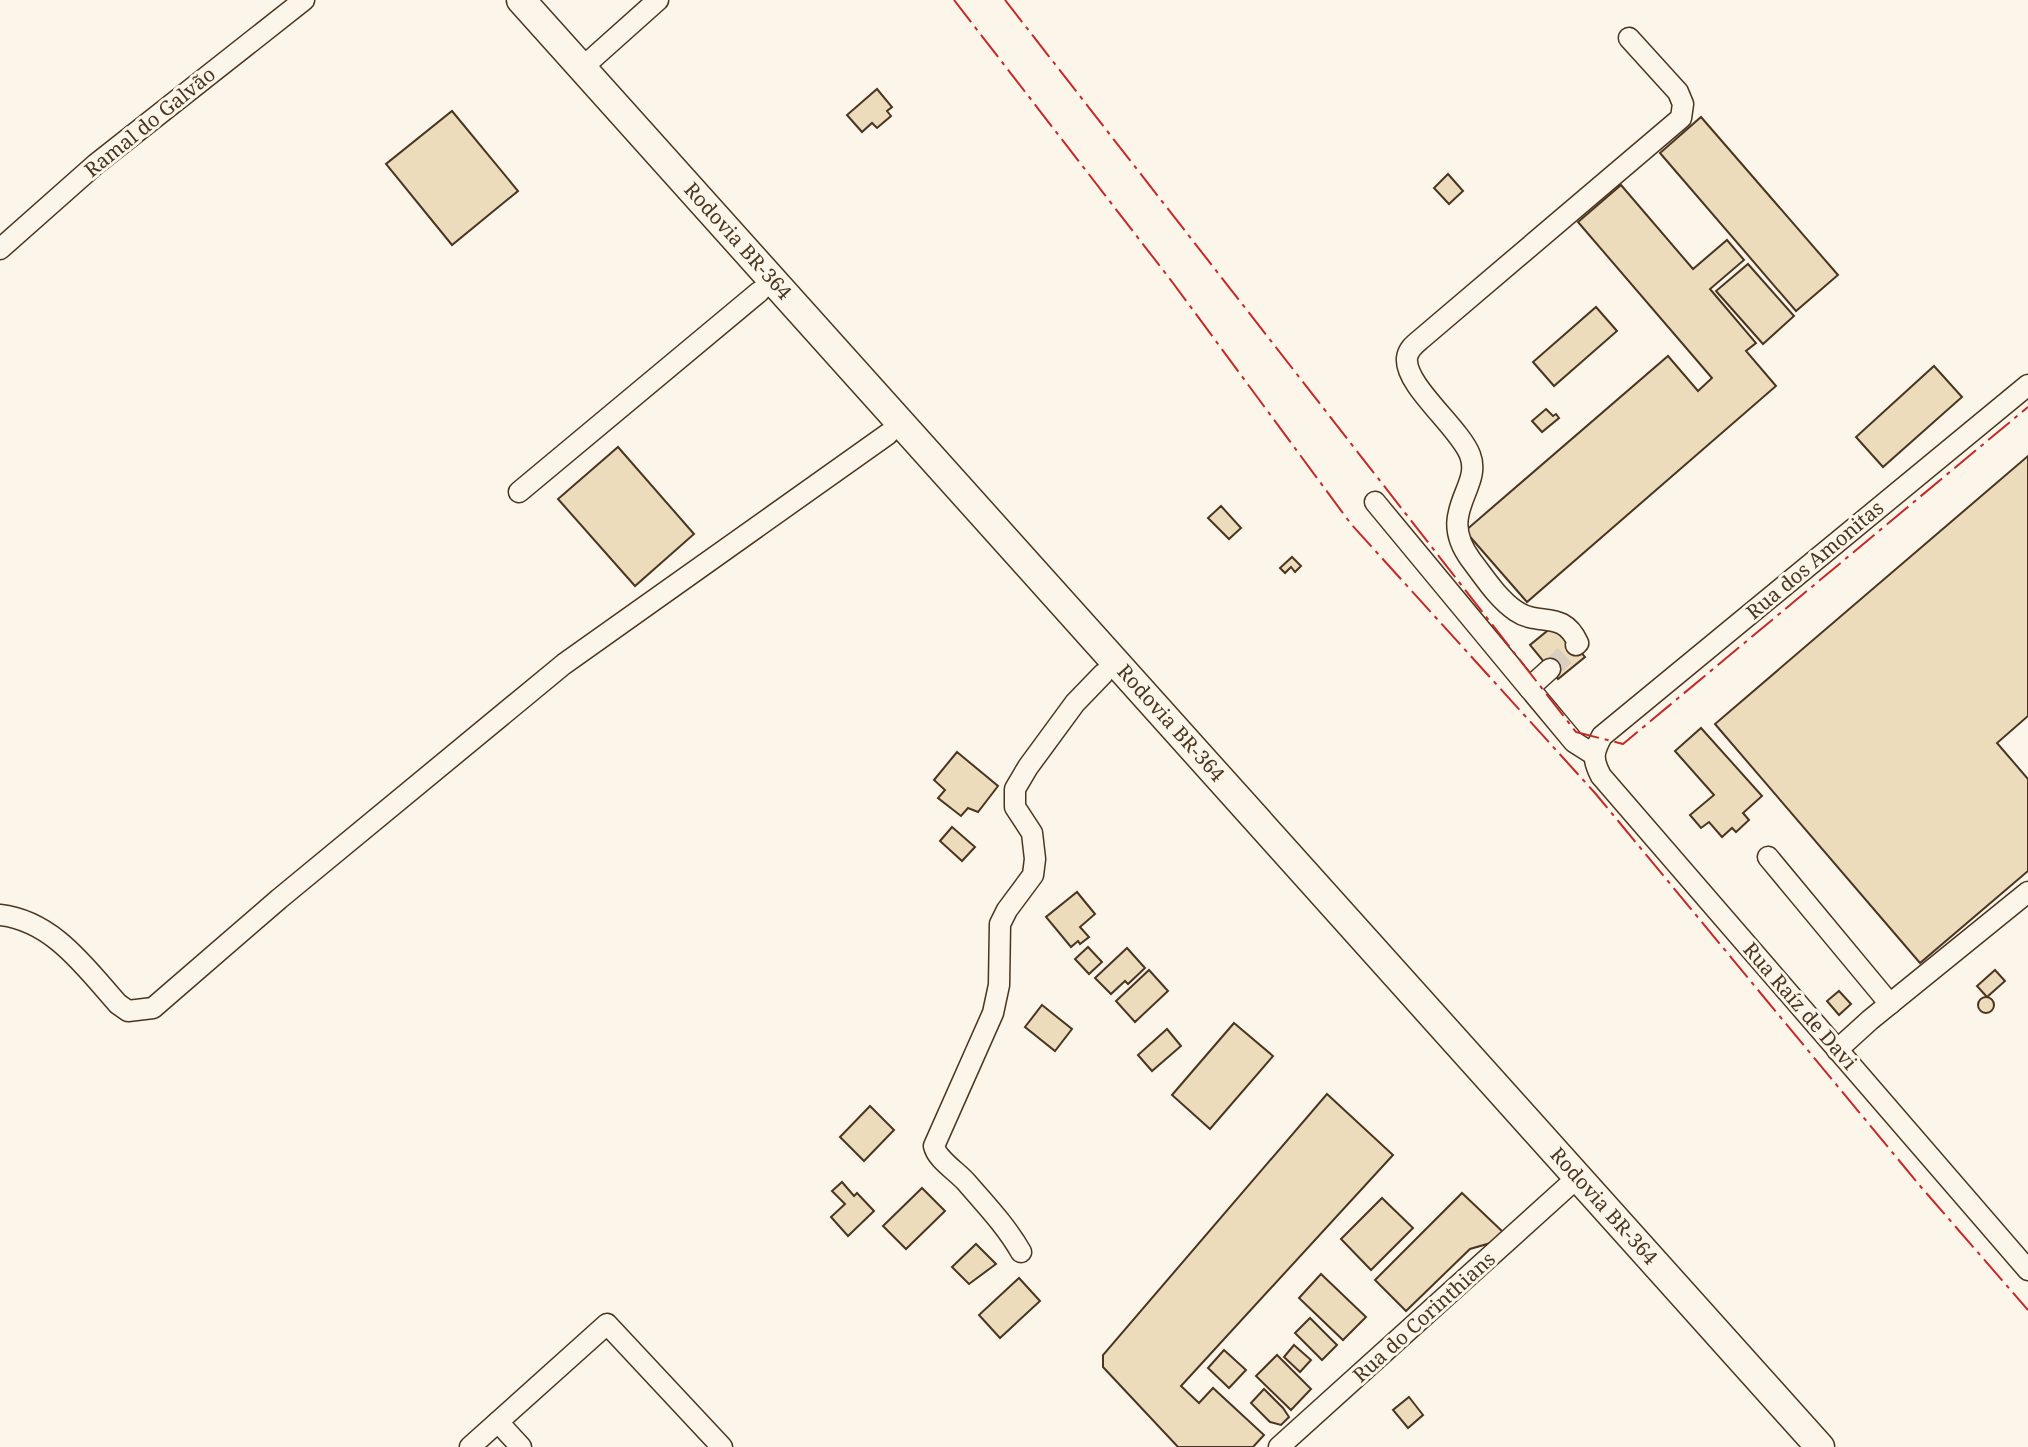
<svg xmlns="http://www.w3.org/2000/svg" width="2028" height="1447" font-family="'Noto Serif',serif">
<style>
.building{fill:#ecdcbc;stroke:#4a3520;stroke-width:2}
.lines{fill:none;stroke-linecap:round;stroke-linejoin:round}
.minor-tunnel{stroke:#d8cfc1;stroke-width:20;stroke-dasharray:20 10;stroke-linecap:butt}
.minor-casing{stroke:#4a3520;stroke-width:23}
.highway-casing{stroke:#4a3520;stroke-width:31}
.minor{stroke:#fbf6e9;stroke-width:20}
.highway{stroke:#fbf6e9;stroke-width:28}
.power{stroke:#c62828;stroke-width:2;stroke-dasharray:28 6 4 6;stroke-linecap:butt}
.labels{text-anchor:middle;stroke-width:6;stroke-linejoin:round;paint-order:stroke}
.street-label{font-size:20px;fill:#4a3520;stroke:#fbf6e9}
</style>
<rect width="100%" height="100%" fill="#fbf6e9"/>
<g class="building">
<path d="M 877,89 L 892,107 L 887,111 L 891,116 L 877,128 L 872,123 L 862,132 L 847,115 Z"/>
<path d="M 452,111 L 518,191 L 452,245 L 386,164 Z"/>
<path d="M 1701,117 L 1838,275 L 1796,311 L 1660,153 Z"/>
<path d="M 1448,174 L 1463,191 L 1449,204 L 1434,188 Z"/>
<path d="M 1621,185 L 1693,269 L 1727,240 L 1744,260 L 1710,289 L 1756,343 L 1746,351 L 1776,386 L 1527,602 L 1465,531 L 1668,356 L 1698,391 L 1712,378 L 1578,222 Z"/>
<path d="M 1748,264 L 1794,316 L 1763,344 L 1716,291 Z"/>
<path d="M 1596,307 L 1617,331 L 1554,386 L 1533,362 Z"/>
<path d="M 1934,366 L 1962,397 L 1883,467 L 1856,437 Z"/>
<path d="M 1546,409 L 1553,416 L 1556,414 L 1559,418 L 1542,432 L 1532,421 Z"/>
<path d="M 618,447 L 694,534 L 635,586 L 558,499 Z"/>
<path d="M 2028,456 L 2028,716 L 1997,743 L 2028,779 L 2028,871 L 1920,963 L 1715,724 Z"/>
<path d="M 1221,506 L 1241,528 L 1229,539 L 1208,518 Z"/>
<path d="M 1292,557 L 1301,566 L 1295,572 L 1291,567 L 1285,573 L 1280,568 Z"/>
<path d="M 1557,623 L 1585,657 L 1558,679 L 1530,645 Z"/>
<path d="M 1701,728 L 1762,796 L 1743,813 L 1749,820 L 1736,832 L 1732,828 L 1722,837 L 1709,822 L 1701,828 L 1690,815 L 1714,795 L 1675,751 Z"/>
<path d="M 957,752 L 998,786 L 978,812 L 968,808 L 961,816 L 938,798 L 945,790 L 934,780 Z"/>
<path d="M 952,827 L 975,847 L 962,861 L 940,841 Z"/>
<path d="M 1077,892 L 1095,914 L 1080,927 L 1089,937 L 1080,944 L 1078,941 L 1071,947 L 1046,917 Z"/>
<path d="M 1088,947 L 1102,962 L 1089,974 L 1075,959 Z"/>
<path d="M 1127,948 L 1145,968 L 1128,984 L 1125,981 L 1111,994 L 1095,978 Z"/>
<path d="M 1149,970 L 1168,991 L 1135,1022 L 1116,1001 Z"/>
<path d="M 1995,970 L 2005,981 L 1987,997 L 1977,986 Z"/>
<path d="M 1839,991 L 1851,1004 L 1839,1015 L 1827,1001 Z"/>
<circle cx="1986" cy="1005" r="8"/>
<path d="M 1042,1005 L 1072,1029 L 1055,1051 L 1025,1027 Z"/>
<path d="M 1234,1023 L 1273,1056 L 1210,1129 L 1172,1095 Z"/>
<path d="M 1167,1029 L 1181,1046 L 1152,1071 L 1138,1055 Z"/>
<path d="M 1327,1094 L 1393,1155 L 1181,1386 L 1199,1403 L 1213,1388 L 1264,1435 L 1253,1447 L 1178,1447 L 1103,1367 L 1103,1355 Z"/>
<path d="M 870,1106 L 894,1130 L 864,1161 L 840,1137 Z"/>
<path d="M 842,1182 L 854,1196 L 857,1193 L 874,1211 L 848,1236 L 831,1217 L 845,1204 L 832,1191 Z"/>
<path d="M 922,1188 L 945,1211 L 906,1249 L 883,1226 Z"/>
<path d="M 1462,1193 L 1504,1233 L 1494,1242 L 1470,1249 L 1406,1311 L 1375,1280 Z"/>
<path d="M 1382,1198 L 1413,1228 L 1371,1270 L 1341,1239 Z"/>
<path d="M 976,1244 L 996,1264 L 969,1284 L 952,1267 Z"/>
<path d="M 1321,1274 L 1366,1317 L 1343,1340 L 1299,1298 Z"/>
<path d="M 1019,1278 L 1040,1301 L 1000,1338 L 979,1315 Z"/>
<path d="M 1310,1318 L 1337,1345 L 1322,1360 L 1295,1333 Z"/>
<path d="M 1294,1345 L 1311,1360 L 1300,1372 L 1284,1357 Z"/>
<path d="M 1224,1350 L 1246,1370 L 1229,1388 L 1208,1368 Z"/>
<path d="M 1277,1355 L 1311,1389 L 1291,1410 L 1256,1376 Z"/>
<path d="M 1264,1389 L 1283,1408 L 1289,1417 L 1281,1425 L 1270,1422 L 1251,1403 Z"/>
<path d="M 1409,1397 L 1423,1415 L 1408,1428 L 1393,1410 Z"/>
</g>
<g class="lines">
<path class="minor-tunnel" d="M 1550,669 L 1576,645"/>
<g class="minor-casing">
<g id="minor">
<path d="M 583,67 L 658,0"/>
<path d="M 0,249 L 96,164 L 304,0"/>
<path d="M 2028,385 L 1602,736 C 1593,752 1592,759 1601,776 L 2028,1270"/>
<path d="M 519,492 L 759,292"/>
<path d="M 1375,502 L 1529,688"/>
<path d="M 1576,645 L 1578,643 C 1563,609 1539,627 1516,611 C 1498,599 1484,577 1471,560 C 1435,512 1483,488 1470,455 C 1460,428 1404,385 1407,358 C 1408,349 1415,344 1421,339 L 1681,118 L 1683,104 L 1678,92 L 1629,38"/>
<path d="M 1550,669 L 1529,688 L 1574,742 L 1593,754"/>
<path d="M 1768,857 L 1890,1004"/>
<path d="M 0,915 C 53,921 85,967 118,1004 L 128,1011 L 153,1008 L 279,899 L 564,664 L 888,434"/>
<path d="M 1837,1050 L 1870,1020 L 2028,892"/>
<path d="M 1021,1252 C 1007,1227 986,1205 967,1183 C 958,1172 937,1160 934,1146 L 993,1013 L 999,985 L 1000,924 L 1007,910 L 1033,875 L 1035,859 L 1032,833 L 1015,807 L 1015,789 L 1028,767 L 1075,703 L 1103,674"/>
<path d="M 498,1422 L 521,1447"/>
<path d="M 470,1447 L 607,1324 L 722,1447"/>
<path d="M 1279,1447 L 1568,1186"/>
</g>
</g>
<g class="highway-casing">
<path id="highway" d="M 521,0 L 1820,1447"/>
</g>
<use href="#minor" class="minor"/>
<use href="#highway" class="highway"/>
<g class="power">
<path d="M 954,0 L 1173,283 L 1351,524 L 1595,793 L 1921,1187 L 2028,1310"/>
<path d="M 1005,0 L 1576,732 L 1623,744 L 2028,407"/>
</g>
</g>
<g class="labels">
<g class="street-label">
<text transform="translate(150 122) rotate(-39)" y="7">Ramal do Galvão</text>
<text transform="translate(738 241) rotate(48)" y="7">Rodovia BR-364</text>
<text transform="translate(1815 560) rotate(-40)" y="7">Rua dos Amonitas</text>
<text transform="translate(1171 723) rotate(48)" y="7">Rodovia BR-364</text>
<text transform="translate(1800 1006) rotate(49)" y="7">Rua Raíz de Davi</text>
<text transform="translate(1604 1206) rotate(48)" y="7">Rodovia BR-364</text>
<text transform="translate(1424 1317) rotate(-42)" y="7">Rua do Corinthians</text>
</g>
</g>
</svg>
